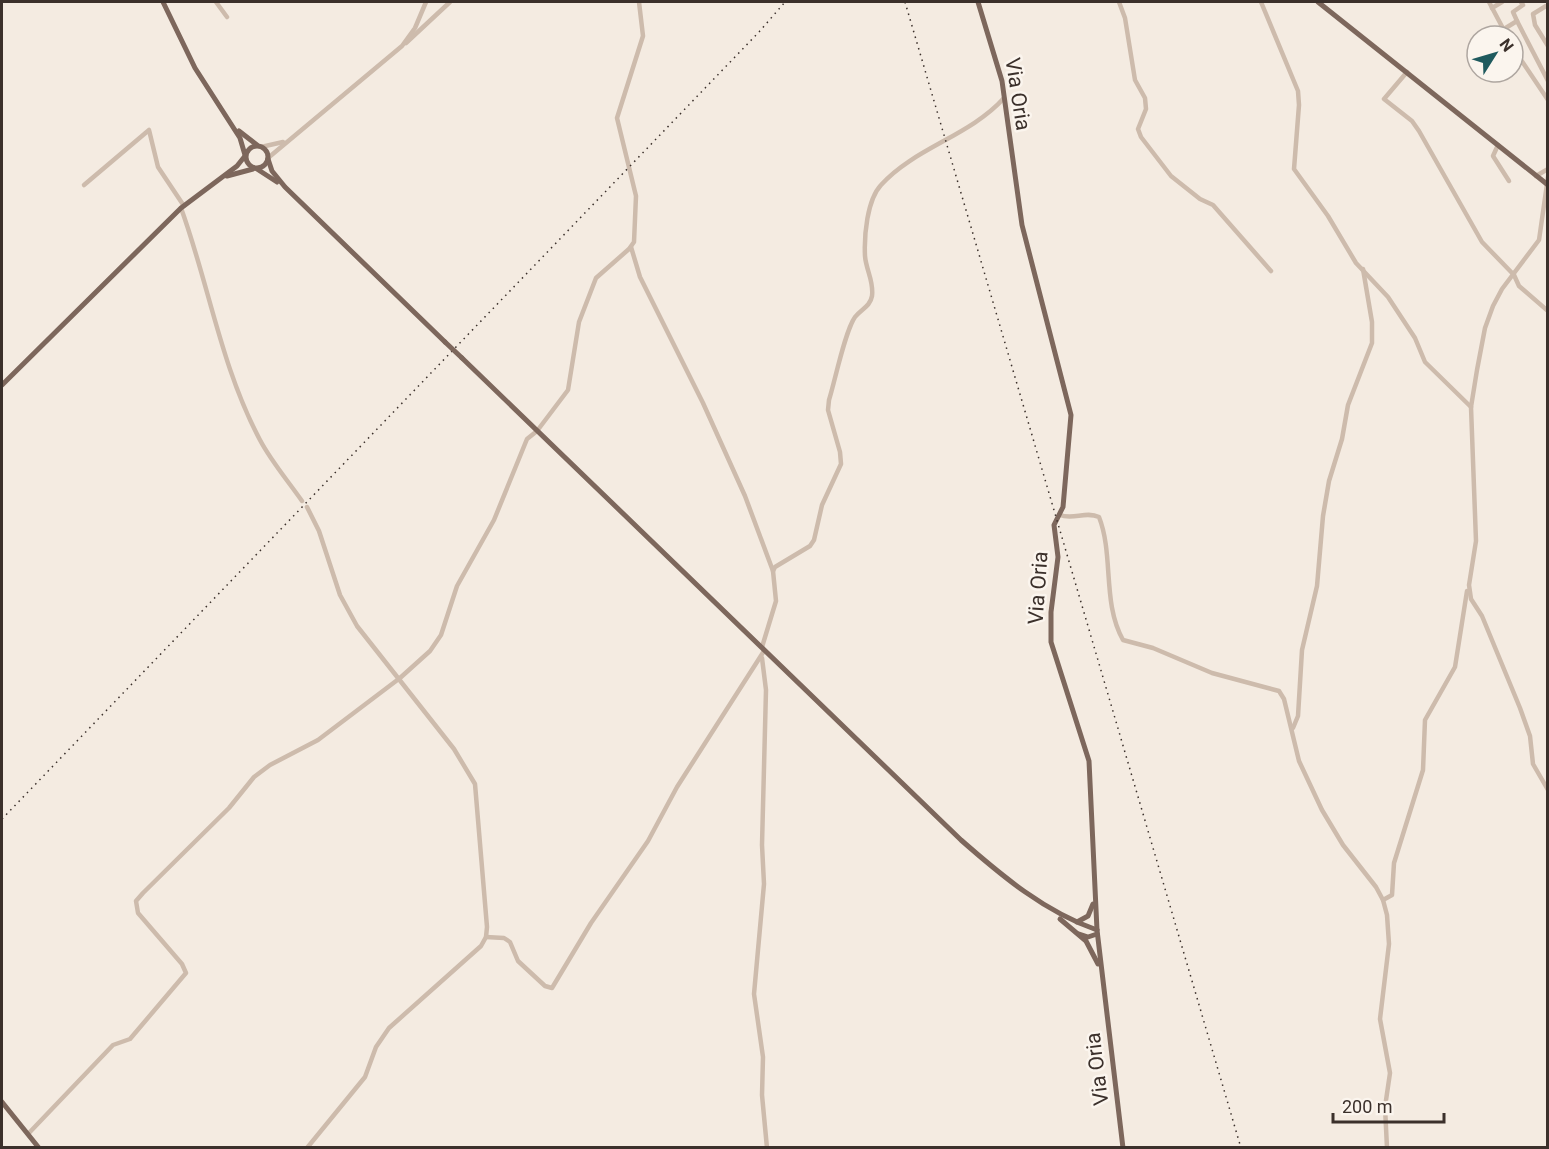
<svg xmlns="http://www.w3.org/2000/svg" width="1549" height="1149" font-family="Roboto,sans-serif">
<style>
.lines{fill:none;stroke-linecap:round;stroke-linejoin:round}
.minor{stroke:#cdbbac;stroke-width:4.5}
.major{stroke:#7d675c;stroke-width:5}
.rail{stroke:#3b302b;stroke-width:1.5;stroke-dasharray:1.5 4.5;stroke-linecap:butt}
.major-bridge{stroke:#7d675c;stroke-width:5}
.labels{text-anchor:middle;stroke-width:5;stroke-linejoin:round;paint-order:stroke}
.street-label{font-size:21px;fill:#3b302b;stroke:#fbf5ee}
</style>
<rect width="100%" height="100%" fill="#f4ebe1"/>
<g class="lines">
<g class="minor">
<path d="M 216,2 L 227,17"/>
<path d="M 1119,2 L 1125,18 L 1135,80 L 1145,98 L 1146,109 L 1138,129 L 1141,137 L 1171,176 L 1200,199 L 1213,205 L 1271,271"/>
<path d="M 1261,2 L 1298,91 L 1299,105 L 1294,169 L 1328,216 L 1356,263 L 1388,297 L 1415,338 L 1425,362 L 1471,407"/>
<path d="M 1489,2 L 1507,36"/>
<path d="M 1546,6 L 1533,14 L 1535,25 L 1548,46"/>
<path d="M 1492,8 L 1502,2"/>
<path d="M 1517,21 L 1513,12 L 1523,5 L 1521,2"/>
<path d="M 1504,29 L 1517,21 L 1548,81"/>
<path d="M 406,43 L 450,2"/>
<path d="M 1513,48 L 1548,100"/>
<path d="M 1407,72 L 1384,99 L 1412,121 L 1419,131 L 1482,242 L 1514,275 L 1519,286 L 1548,311"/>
<path d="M 1498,145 L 1493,156 L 1509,181"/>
<path d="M 261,147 L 283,142"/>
<path d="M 268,158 L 402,46 L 415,28 L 426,2"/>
<path d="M 1536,176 L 1548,169"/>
<path d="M 1548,177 L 1539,240 L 1502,289 L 1493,306 L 1485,328 L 1477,370 L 1471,407 L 1476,541 L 1469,585 L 1471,599 L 1482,616 L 1520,708 L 1530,736 L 1533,764 L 1548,790"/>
<path d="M 84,185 L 149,130 L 158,167 L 184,206"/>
<path d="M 181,208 C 209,285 221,367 260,440 C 271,461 288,481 302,501"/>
<path d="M 631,247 L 640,277 L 703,403 L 745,496 L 773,571"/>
<path d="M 1060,515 C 1073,520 1086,511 1099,517 C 1114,555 1102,603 1123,640 L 1153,648 L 1212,673 L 1279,691 L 1284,699 L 1299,761 L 1322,810 L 1343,845 L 1376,887 L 1383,900 L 1387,915 L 1389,944 L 1380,1019 L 1390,1073 L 1385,1107 L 1387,1148"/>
<path d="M 762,647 L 776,601 L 773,571 L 775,567 L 810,546 L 814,540 L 822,505 L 841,464 L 840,452 L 828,410 L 829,400 C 835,381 845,331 855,317 C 861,309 870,307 872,296 C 874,281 866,270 865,256 C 864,236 867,200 881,185 C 914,148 970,136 1004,98"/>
<path d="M 762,658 L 766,690 L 762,845 L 764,884 L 754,994 L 763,1057 L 762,1095 L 767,1148"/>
<path d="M 1293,728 L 1298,716 L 1302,650 L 1317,586 L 1323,516 L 1329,481 L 1342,439 L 1348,405 L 1372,343 L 1372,322 L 1363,269"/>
<path d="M 1383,900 L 1392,895 L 1394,863 L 1423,770 L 1425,720 L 1455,667 L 1467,591"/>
<path d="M 486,937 L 504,938 L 510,942 L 518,961 L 545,986 L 552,988 L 591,923 L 648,841 L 677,787 L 764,651"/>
<path d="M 28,1134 L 113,1045 L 130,1039 L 186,973 L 182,964 L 138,913 L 136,901 L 143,893 L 229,808 L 254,777 L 270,765 L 318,740 L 400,678 L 430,651 L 441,635 L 457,586 L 494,520 L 527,439 L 537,431 L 568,390 L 579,322 L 596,278 L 629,249 L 634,242 L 636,196 L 617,118 L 643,36 L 639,2"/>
<path d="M 307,1148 L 365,1077 L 376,1047 L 389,1028 L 481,946 L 486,937 L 487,927 L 475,784 L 454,749 L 357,626 L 340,595 L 319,531 L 307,507"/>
</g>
<g class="major">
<path d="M 163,2 L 195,68 L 240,138 L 245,155"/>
<path d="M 978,2 L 1002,81 L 1022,225 L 1071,415 L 1063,507 L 1054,525 L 1058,557 L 1051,612 L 1051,642 L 1089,761 L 1097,930 L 1123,1148"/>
<path d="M 1318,2 L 1548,185"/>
<path d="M 239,131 L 257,145"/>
<circle cx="257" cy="157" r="11"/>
<path d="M 268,159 L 272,171 L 285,187 L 445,342"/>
<path d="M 257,169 L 277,182"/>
<path d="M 227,176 L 253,169"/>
<path d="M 462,358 L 961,840 C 1002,876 1045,912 1097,930"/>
<path d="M 2,385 L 181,208 L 237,166 L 245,156"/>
<path d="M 1060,919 L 1086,941 L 1098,964"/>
<path d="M 1077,922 L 1088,916 L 1093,904"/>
<path d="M 1079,934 L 1088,937 L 1097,934"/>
<path d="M 2,1102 L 39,1148"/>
</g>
<g class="rail">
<path d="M 905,2 L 1241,1148"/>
<path d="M 2,819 L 759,32 L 785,2"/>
</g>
<path class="major-bridge" d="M 445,342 L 462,358"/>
</g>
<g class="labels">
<g class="street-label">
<text transform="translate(1018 94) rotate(81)" y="7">Via Oria</text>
<text transform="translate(1038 588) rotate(-86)" y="7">Via Oria</text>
<text transform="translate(1097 1069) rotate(-97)" y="7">Via Oria</text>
</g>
</g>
<rect width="1549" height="1149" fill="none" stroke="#3b302b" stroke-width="6"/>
<g transform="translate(1495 54) rotate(53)"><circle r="28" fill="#fbf5ee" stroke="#aea6a0" stroke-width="1.5"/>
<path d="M0-4.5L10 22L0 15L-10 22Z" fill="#1f5a5e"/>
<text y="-9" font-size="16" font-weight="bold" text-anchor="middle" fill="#3b302b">N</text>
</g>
<path d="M1333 1113v9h111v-9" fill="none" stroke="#3b302b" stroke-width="3"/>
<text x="1342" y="1113" font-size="18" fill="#3b302b" stroke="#fbf5ee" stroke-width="4.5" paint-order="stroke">200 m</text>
</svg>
